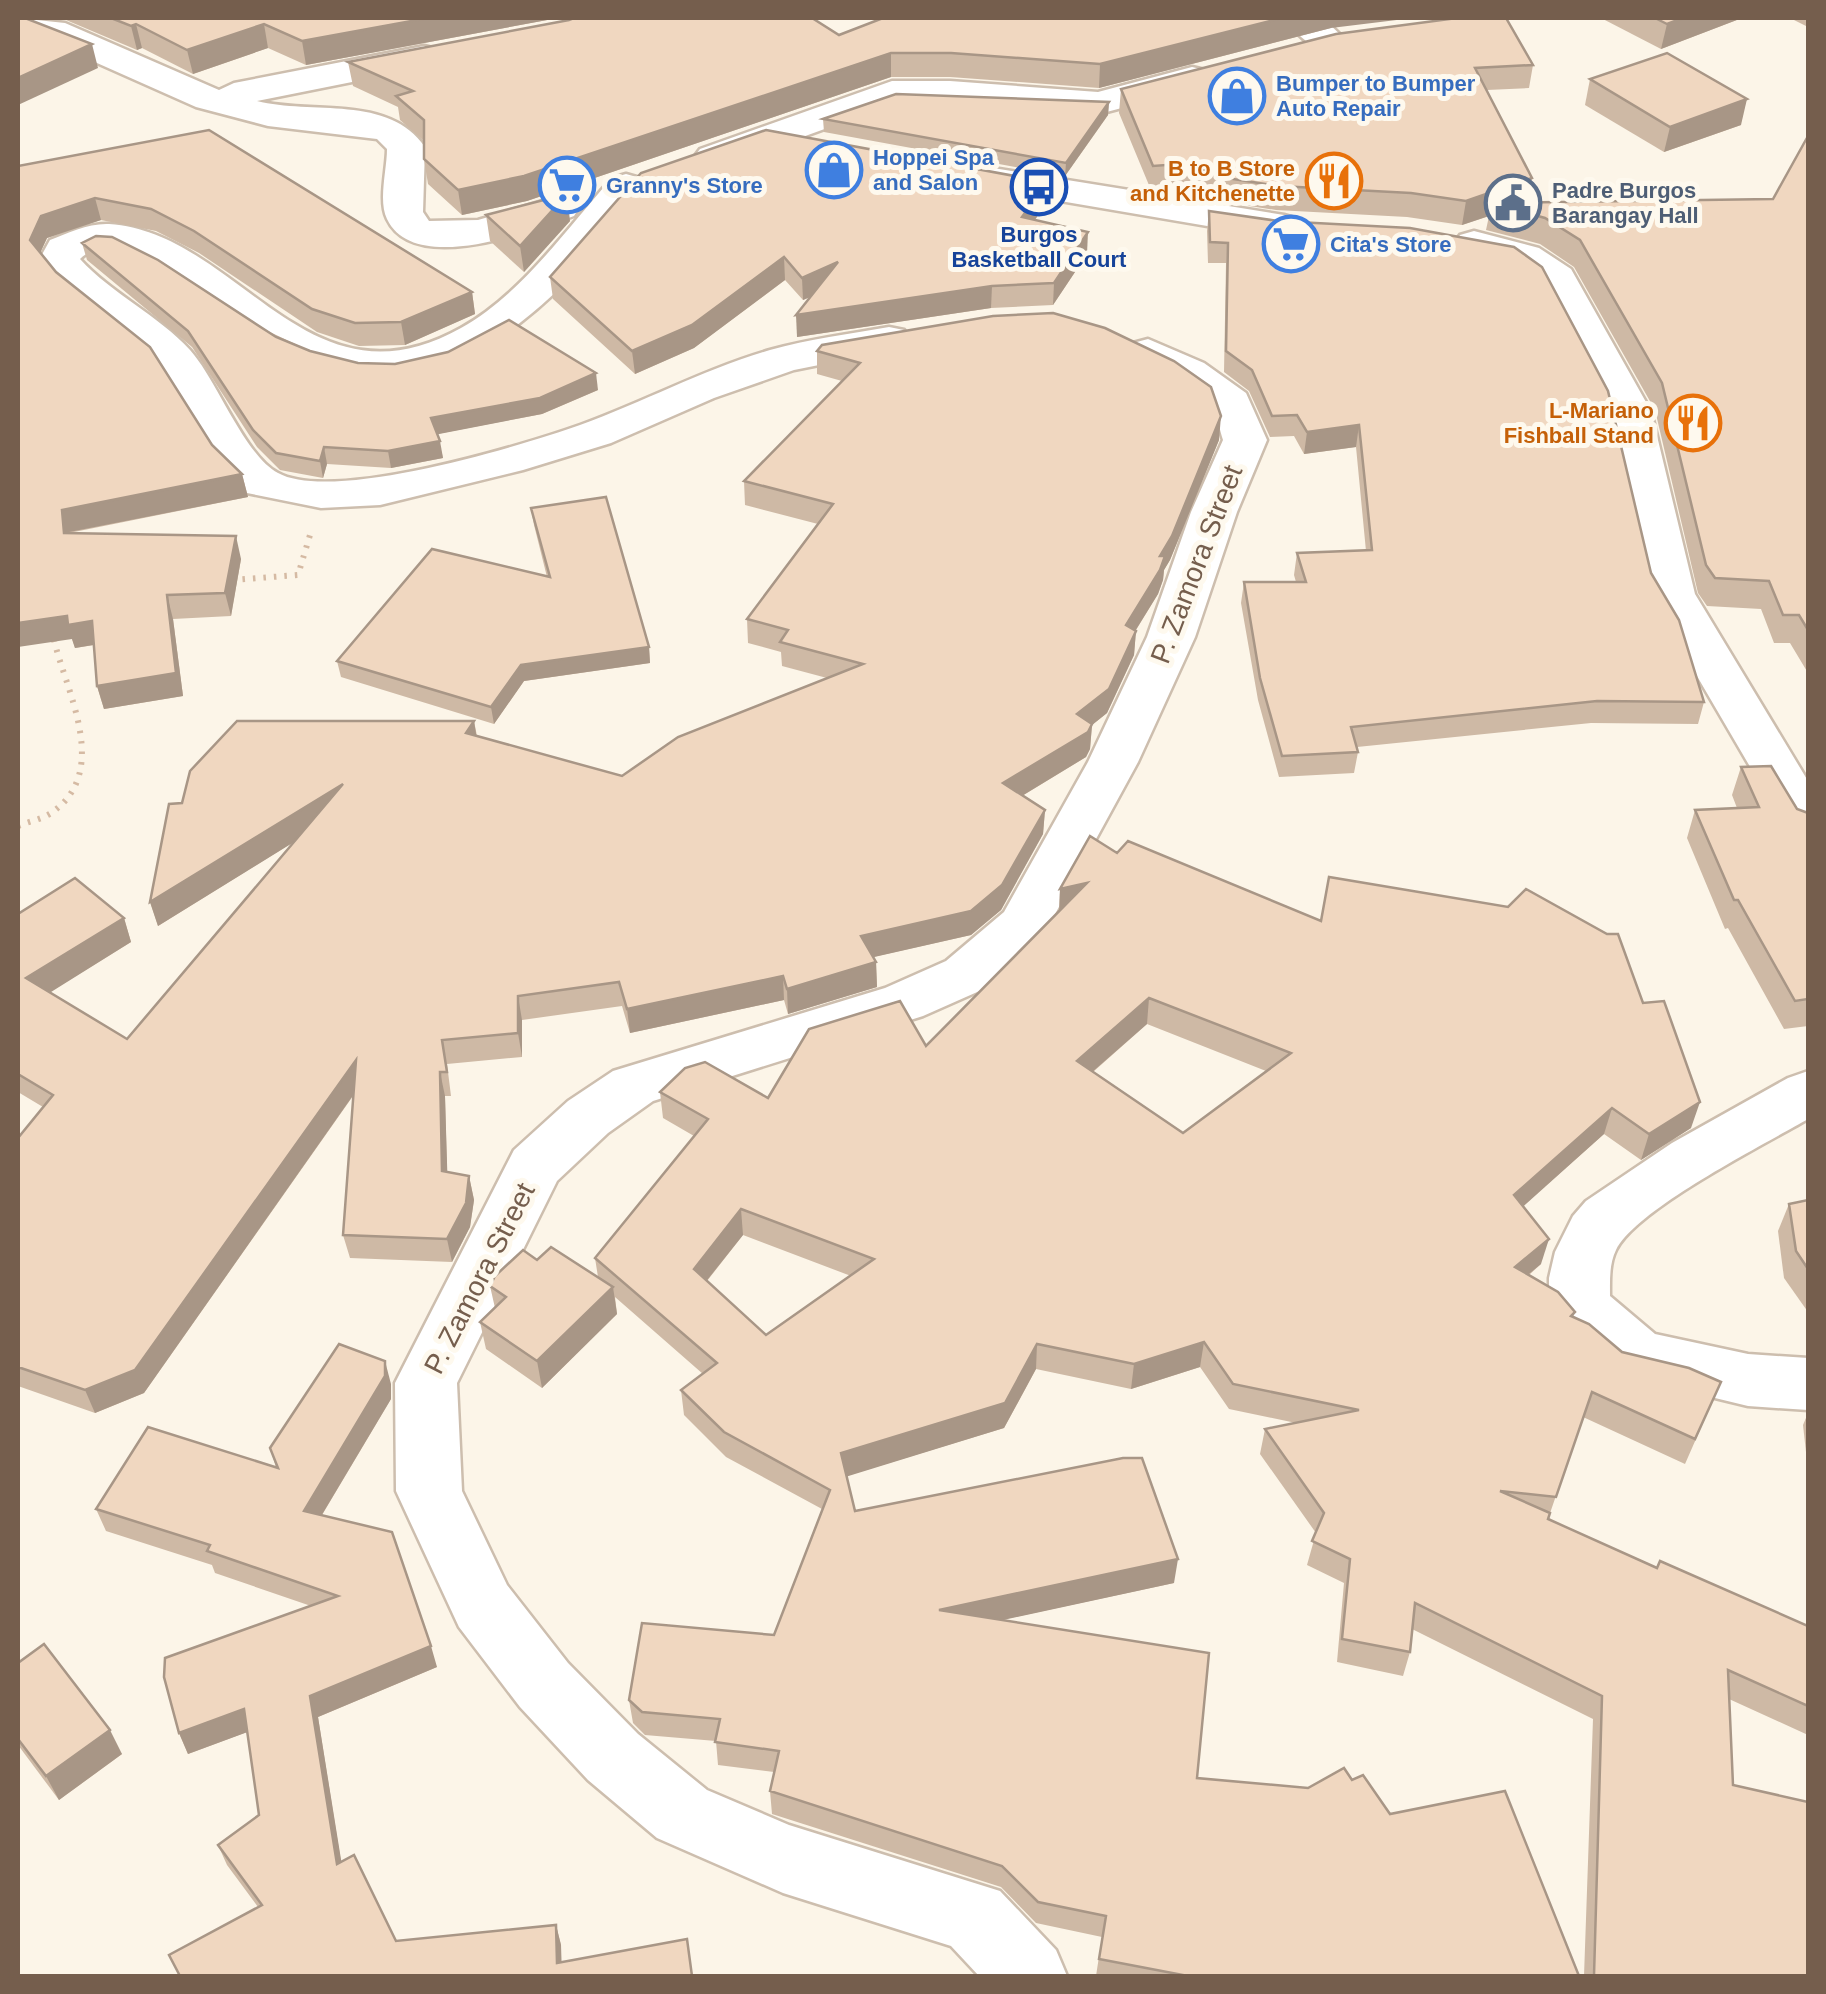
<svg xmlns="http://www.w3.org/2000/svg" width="1826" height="1994" font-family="Helvetica,sans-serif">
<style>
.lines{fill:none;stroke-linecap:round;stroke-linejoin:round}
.minor-casing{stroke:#cdbeae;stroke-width:5}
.path{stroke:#d5baa3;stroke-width:6;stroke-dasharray:2.5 8;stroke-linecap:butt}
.minor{fill:#fff;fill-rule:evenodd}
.wall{fill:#ceb9a5;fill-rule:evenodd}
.shaded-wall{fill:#a89686}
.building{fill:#f0d7c0;stroke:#a89686;stroke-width:2.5;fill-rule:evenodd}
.labels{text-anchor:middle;stroke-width:10;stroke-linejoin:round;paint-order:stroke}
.far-shop-label{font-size:22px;font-weight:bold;fill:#366cbe;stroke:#fef9ee;text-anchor:start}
.far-food-label{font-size:22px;font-weight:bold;fill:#c56008;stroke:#fef9ee;text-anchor:end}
.far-service-label{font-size:22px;font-weight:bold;fill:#4e5e75;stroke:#fef9ee;text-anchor:start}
.far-transit-label{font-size:22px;font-weight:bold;fill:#164399;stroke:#fef9ee}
.street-label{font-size:28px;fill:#755e4d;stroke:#fef9ee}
</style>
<rect width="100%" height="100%" fill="#fcf5e8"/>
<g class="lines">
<g class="minor-casing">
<g id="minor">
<path d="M 18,18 L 65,23 L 219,90 L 234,83 L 424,46 L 437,49 L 442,57 L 437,65 L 257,101 C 311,115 389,94 425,147 L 423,212 L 429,221 L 478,220 L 560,196 L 574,200 L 579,208 L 574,216 C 530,231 414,276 387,219 C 378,201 387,169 387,149 L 377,139 L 268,126 L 196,107 L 43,39 L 18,33 Z"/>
<path d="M 1285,18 L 1323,18 L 1349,43 L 1344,51 C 1319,57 1299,38 1285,18 Z"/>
<path d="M 1192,67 L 1205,70 L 1210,78 L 1205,86 L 1099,114 L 896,103 L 726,165 L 713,168 L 700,165 L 694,157 L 700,149 L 892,81 L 950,81 L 1098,92 Z"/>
<path d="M 974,165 L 1284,215 L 1298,219 L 1304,227 L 1298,235 L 1284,239 L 960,184 L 955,176 L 960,168 Z"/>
<path d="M 626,174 L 640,178 L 645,186 C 592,264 493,373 393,377 C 355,378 316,368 283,351 C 228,323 173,263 114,249 C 101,246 88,251 80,259 C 112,294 158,315 190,350 C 217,380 244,455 278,473 C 332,503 521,446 580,425 C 644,402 704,369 770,350 C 808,339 850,334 889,327 L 904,330 L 910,339 L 904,348 L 794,370 L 714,398 L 611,443 L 523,470 L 380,505 L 321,508 L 247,493 L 221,466 L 159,367 L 65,291 L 39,260 L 50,240 C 68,233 89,223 109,224 C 240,233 306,415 461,328 C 523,293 566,229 612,178 Z"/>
<path d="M 1474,231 L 1539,248 L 1571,269 L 1651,411 L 1695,594 L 1808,781 L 1808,840 L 1790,835 L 1649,594 L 1607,411 L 1541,285 L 1511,264 L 1460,251 L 1454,243 L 1460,235 Z"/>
<path d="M 1148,339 L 1204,363 L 1246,393 L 1267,440 L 1237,512 L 1195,637 L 1138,762 L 1042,938 L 984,989 L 923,1016 L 653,1101 L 608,1133 L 557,1181 L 457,1383 L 462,1491 L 507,1585 L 568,1663 L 638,1734 L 707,1790 L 789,1825 L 1000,1891 L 1056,1950 L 1067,1976 L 979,1976 L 951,1946 L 783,1893 L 657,1838 L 588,1780 L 520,1707 L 459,1627 L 396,1491 L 395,1383 L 514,1150 L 568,1101 L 613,1071 L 885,988 L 946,961 L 1004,912 L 1088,762 L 1147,637 L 1191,512 L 1223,440 C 1220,431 1218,418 1212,410 C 1193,381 1146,379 1127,352 L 1133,343 Z"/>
<path d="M 1808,1071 L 1808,1119 C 1765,1144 1636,1209 1616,1250 C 1609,1264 1610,1281 1610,1296 L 1655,1334 L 1748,1354 L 1808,1358 L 1808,1410 L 1748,1406 L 1616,1374 L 1558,1325 L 1549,1307 L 1549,1278 L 1555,1252 L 1573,1216 L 1586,1201 L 1672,1143 L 1788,1078 Z"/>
</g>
</g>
<g class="path">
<path d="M 232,580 L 298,575 L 310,535"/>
<path d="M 18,826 C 30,821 44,819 54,811 C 111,768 65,690 53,636"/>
</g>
<use href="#minor" class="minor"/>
</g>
<g class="wall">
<path d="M 48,18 L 558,18 L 306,65 L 268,48 L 193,74 L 142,48 L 137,50 L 66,20 Z"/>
<path d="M 1601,18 L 1742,18 L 1661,49 Z"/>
<path d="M 1790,18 L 1808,18 L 1808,27 Z"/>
<path d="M 569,20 L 839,35 L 1331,28 L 1099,88 L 950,77 L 891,77 L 527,201 L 462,215 L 428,184 L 424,159 L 424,141 L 400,120 L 398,107 L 353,86 L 348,62 Z"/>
<path d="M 1533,65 L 1529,88 L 1487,90 L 1527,202 L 1524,203 L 1773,199 L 1808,136 L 1808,673 L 1790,643 L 1774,643 L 1761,609 L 1707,606 L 1698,593 L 1655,410 L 1574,267 L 1540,244 L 1486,230 L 1489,216 L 1462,225 L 1407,217 L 1276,210 L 1205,199 L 1204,186 L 1151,190 L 1119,113 L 1121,89 Z"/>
<path d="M 1590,79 L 1741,125 L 1664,152 L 1585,105 Z"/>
<path d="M 1109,102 L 1108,115 L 1065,176 L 824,132 L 823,119 Z"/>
<path d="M 18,166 L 472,292 L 475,314 L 405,345 L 359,346 L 317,332 L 199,253 L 156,231 L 101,220 L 47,238 L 40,253 L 212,445 L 242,474 L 248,497 L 69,533 L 241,559 L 231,616 L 173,619 L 183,696 L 104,709 L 97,686 L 94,645 L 75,648 L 72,639 Z"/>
<path d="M 1047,182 L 1046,204 L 1035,220 L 1087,254 L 1053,305 L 991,308 L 797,337 L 810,297 L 803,300 L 785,280 L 694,348 L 635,374 L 553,299 L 550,277 Z"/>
<path d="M 1209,211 L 1651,573 L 1704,702 L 1698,724 L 1591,723 L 1357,747 L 1358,752 L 1354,773 L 1279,777 L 1258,700 L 1241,603 L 1244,582 L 1296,582 L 1294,575 L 1297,553 L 1366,551 L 1356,447 L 1304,454 L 1294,436 L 1270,437 L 1249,391 L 1224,372 L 1226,263 L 1208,263 L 1207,231 Z"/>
<path d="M 486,215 L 570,221 L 524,272 L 490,241 Z"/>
<path d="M 82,243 L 310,351 L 358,363 L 598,390 L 542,414 L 437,434 L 443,458 L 391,468 L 327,464 L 323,478 L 280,470 L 257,447 L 192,347 L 87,260 Z"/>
<path d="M 817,351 L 1219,440 L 1170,560 L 1164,570 L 1163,580 L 1158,594 L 1136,630 L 1134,655 L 1107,713 L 1092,725 L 1090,749 L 1086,757 L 1022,796 L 1045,810 L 1043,834 L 1001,910 L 971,935 L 873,957 L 876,962 L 877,987 L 788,1014 L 784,1000 L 630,1033 L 622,1006 L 522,1020 L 522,1057 L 447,1064 L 451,1096 L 445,1096 L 447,1172 L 469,1176 L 474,1200 L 470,1227 L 452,1262 L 350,1258 L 343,1235 L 353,1096 L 144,1393 L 95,1413 L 18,1386 L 18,1138 L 43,1107 L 18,1092 L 18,914 L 124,918 L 131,942 L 50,992 L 127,1039 L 295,841 L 158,926 L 150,902 L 182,803 L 474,721 L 477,736 L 622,776 L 827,678 L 782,666 L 781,652 L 748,643 L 747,619 L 818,524 L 745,505 L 744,481 L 842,381 L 817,374 Z"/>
<path d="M 531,508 L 649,647 L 650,663 L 524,681 L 494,724 L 341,677 L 337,661 L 547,577 L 534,525 Z"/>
<path d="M 1741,767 L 1797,809 L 1808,813 L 1808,1026 L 1784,1029 L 1728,928 L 1725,929 L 1687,838 L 1695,810 L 1737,808 L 1732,795 Z"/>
<path d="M 1117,853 L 1691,1128 L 1641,1160 L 1604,1134 L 1523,1206 L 1541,1264 L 1529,1275 L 1575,1312 L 1573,1317 L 1622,1352 L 1721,1382 L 1685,1464 L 1583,1417 L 1548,1519 L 1657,1568 L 1808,1626 L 1808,1735 L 1729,1699 L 1733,1785 L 1808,1976 L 1584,1976 L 1593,1719 L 1412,1629 L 1410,1652 L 1403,1676 L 1337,1662 L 1344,1583 L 1307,1565 L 1316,1533 L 1260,1454 L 1265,1429 L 1296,1423 L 1229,1409 L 1200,1367 L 1131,1389 L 1036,1369 L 1004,1428 L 846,1476 L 855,1511 L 1174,1583 L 1001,1620 L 1197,1778 L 1308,1788 L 1352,1780 L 1579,1976 L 1096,1976 L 1102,1937 L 1036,1923 L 1001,1887 L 772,1814 L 770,1791 L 774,1772 L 718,1765 L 716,1741 L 645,1735 L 633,1723 L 629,1700 L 774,1635 L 822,1509 L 726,1457 L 684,1415 L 681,1390 L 703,1374 L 615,1297 L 617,1314 L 542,1388 L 486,1349 L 480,1322 L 495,1308 L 490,1286 L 537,1260 L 598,1277 L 595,1258 L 694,1136 L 663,1118 L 660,1092 L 768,1098 L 926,1046 L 1059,912 L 1060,889 ZM 1147,1024 L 1266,1071 L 1183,1133 L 1093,1072 ZM 743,1235 L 851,1276 L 766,1335 L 707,1281 Z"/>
<path d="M 1808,1200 L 1808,1312 L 1784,1278 L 1778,1231 L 1789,1204 Z"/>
<path d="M 391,1384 L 391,1399 L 322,1515 L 437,1667 L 318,1717 L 341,1862 L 396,1941 L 556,1925 L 561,1945 L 561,1962 L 693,1976 L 180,1976 L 258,1907 L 227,1865 L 218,1845 L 259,1815 L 247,1732 L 188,1754 L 179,1733 L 311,1606 L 215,1573 L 212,1565 L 106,1531 L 96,1509 L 276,1467 L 270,1448 Z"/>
<path d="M 1808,1413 L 1808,1470 L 1803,1425 Z"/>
<path d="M 18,1663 L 122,1754 L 59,1800 L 18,1745 Z"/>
</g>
<g class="shaded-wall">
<path d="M 428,18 L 558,18 L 306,65 L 302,41 Z"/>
<path d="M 1282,18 L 1413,18 L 1331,28 L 1099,88 L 1100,64 Z"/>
<path d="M 1683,18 L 1742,18 L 1661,49 L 1667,24 Z"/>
<path d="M 136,24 L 142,48 L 137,50 L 131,26 Z"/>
<path d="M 264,24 L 268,48 L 193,74 L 187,50 Z"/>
<path d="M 92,44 L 98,68 L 18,105 L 18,78 Z"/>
<path d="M 891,53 L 891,77 L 527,201 L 462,215 L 458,190 Z"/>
<path d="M 1747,99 L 1741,125 L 1664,152 L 1670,127 Z"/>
<path d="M 1109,102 L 1108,115 L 1065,176 L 1066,163 Z"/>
<path d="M 1532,178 L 1527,202 L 1509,208 L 1491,203 L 1489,216 L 1462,225 L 1466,201 Z"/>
<path d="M 1047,182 L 1046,204 L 1021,239 L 1022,217 Z"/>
<path d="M 567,194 L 570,221 L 524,272 L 520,246 Z"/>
<path d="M 95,198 L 101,220 L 47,238 L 36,262 L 30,240 L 41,216 Z"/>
<path d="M 1088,232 L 1087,254 L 1053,305 L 1054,283 Z"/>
<path d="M 784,257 L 785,280 L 694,348 L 635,374 L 632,351 Z"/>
<path d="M 838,262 L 839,285 L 803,300 L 802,278 Z"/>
<path d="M 992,286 L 991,308 L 797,337 L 796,315 Z"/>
<path d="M 472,292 L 475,314 L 405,345 L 401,322 Z"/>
<path d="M 596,373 L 598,390 L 542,414 L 434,435 L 431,418 Z"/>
<path d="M 1221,416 L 1219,440 L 1170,560 L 1164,570 L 1163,580 L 1158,594 L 1124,649 L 1126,625 L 1160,556 Z"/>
<path d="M 1359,425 L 1356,447 L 1304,454 L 1307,432 Z"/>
<path d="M 440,441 L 443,458 L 391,468 L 388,451 Z"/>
<path d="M 324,447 L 327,464 L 323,478 L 320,461 Z"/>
<path d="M 242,474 L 248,497 L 64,533 L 62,510 Z"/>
<path d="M 236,536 L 241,559 L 231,616 L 225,593 Z"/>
<path d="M 167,595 L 173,619 L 183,696 L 104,709 L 97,686 Z"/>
<path d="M 67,616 L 92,621 L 99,644 L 75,648 L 72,639 L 18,647 L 18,623 Z"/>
<path d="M 1136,631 L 1134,655 L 1107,713 L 1092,725 L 1090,749 L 1086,757 L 1002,808 L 1003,783 L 1077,714 Z"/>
<path d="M 649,647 L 650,663 L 524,681 L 494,724 L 491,707 L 521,665 Z"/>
<path d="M 474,721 L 478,746 L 466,733 Z"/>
<path d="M 343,784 L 349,808 L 158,926 L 150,902 Z"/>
<path d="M 1045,810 L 1043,834 L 1001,910 L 971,935 L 861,960 L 861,936 Z"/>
<path d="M 1087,883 L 1059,916 L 1060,889 Z"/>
<path d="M 124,918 L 131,942 L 35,1002 L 26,978 Z"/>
<path d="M 876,962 L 877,987 L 788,1014 L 787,989 Z"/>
<path d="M 783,976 L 784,1000 L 630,1033 L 627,1009 Z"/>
<path d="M 518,996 L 522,1020 L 522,1057 L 518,1033 Z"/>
<path d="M 1149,998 L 1147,1024 L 1075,1087 L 1077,1061 Z"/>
<path d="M 356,1060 L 361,1084 L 144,1393 L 95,1413 L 85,1390 Z"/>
<path d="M 440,1072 L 445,1096 L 448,1195 L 442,1171 Z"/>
<path d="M 1700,1102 L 1691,1128 L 1641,1160 L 1649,1134 Z"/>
<path d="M 1612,1108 L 1604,1134 L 1507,1221 L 1514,1195 Z"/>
<path d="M 469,1176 L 474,1200 L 470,1227 L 452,1262 L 447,1239 Z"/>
<path d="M 741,1209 L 743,1235 L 696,1294 L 694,1269 Z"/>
<path d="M 1549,1239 L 1541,1264 L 1507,1292 L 1515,1267 Z"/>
<path d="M 613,1287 L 617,1314 L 542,1388 L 537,1361 Z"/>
<path d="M 1204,1342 L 1200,1367 L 1131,1389 L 1134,1364 Z"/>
<path d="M 1037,1344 L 1036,1369 L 1004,1428 L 842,1478 L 841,1453 Z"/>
<path d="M 385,1361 L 391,1384 L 391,1399 L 311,1533 L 304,1511 Z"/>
<path d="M 18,1393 L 20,1449 L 18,1449 Z"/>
<path d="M 1178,1559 L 1174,1583 L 938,1634 L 939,1610 Z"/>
<path d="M 431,1646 L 437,1667 L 318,1717 L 345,1884 L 337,1864 L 310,1696 Z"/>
<path d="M 244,1709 L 253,1730 L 188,1754 L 179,1733 Z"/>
<path d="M 110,1730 L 122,1754 L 59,1800 L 46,1776 Z"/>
<path d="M 556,1925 L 561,1945 L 562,1976 L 557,1963 Z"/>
</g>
<g class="building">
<path d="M 18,18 L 25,18 L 92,44 L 18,78 Z"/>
<path d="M 111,18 L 428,18 L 302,41 L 264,24 L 187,50 L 136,24 L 131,26 Z"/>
<path d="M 574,18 L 812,18 L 839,35 L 883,18 L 1282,18 L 1100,64 L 951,53 L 891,53 L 524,176 L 458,190 L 424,159 L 424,120 L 396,96 L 413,91 L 348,62 L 569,20 Z"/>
<path d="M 1457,18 L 1506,18 L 1533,65 L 1475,68 L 1532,178 L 1466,201 L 1411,193 L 1279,186 L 1207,175 L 1207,162 L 1153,166 L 1121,89 L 1336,34 Z"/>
<path d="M 1655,18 L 1683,18 L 1667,24 Z"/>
<path d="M 1667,53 L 1747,99 L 1670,127 L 1590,79 Z"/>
<path d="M 896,94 L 1109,102 L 1066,163 L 823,119 Z"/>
<path d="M 209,130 L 472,292 L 401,322 L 355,323 L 312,309 L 194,231 L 151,209 L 95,198 L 41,216 L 30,240 L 56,272 L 150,347 L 212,445 L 242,474 L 62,510 L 64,533 L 236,536 L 225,593 L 167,595 L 176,673 L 97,686 L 92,621 L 68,625 L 67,616 L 18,623 L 18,166 Z"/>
<path d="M 766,130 L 1047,182 L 1022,217 L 1088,232 L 1054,283 L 992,286 L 796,315 L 838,262 L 802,278 L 784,257 L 692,325 L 632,351 L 550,277 L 641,173 Z"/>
<path d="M 1808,136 L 1808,630 L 1799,615 L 1783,615 L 1769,581 L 1715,578 L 1706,565 L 1662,383 L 1580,240 L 1545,218 L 1491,203 L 1773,199 Z"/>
<path d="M 567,194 L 520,246 L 486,215 Z"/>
<path d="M 1209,211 L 1278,221 L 1410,228 L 1514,247 L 1542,267 L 1608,391 L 1651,573 L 1679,620 L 1704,702 L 1597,701 L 1351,727 L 1358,752 L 1282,756 L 1260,678 L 1244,582 L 1306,582 L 1297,553 L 1372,550 L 1359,425 L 1307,432 L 1297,415 L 1272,416 L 1252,370 L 1226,351 L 1228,243 L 1210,242 Z"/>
<path d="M 96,236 L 112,237 L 158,260 L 276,337 L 310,351 L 358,363 L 395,364 L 448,352 L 509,320 L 596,373 L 540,398 L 431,418 L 440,441 L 388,451 L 324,447 L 320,461 L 276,453 L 253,430 L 188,331 L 82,243 Z"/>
<path d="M 1053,313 L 1105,328 L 1174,361 L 1211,387 L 1221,416 L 1172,536 L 1160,556 L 1165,556 L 1160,570 L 1126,625 L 1136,631 L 1109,689 L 1077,714 L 1092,724 L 1088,732 L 1003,783 L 1045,810 L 1002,885 L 971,911 L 861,936 L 876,962 L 787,989 L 783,976 L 627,1009 L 619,982 L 518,996 L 518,1033 L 442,1040 L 447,1072 L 440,1072 L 442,1171 L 469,1176 L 466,1203 L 447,1239 L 343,1235 L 356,1060 L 135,1370 L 85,1390 L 18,1367 L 18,1138 L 53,1095 L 18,1074 L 18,914 L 75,878 L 124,918 L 26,978 L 127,1039 L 343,784 L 150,902 L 169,804 L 182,803 L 190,771 L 237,721 L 474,721 L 466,733 L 622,776 L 678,737 L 863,664 L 780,642 L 788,630 L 747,619 L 833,504 L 744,481 L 860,363 L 817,351 L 822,345 L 993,316 Z"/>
<path d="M 606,497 L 649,647 L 521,665 L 491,707 L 337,661 L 432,549 L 550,577 L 531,508 Z"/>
<path d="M 1771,766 L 1797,809 L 1808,813 L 1808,999 L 1795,1001 L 1738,900 L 1734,900 L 1695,810 L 1759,807 L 1741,767 Z"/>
<path d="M 1090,836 L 1117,853 L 1128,841 L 1321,921 L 1329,877 L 1508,907 L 1526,889 L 1607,934 L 1618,934 L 1643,1003 L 1664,1001 L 1700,1102 L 1649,1134 L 1612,1108 L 1514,1195 L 1549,1239 L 1515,1267 L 1558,1292 L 1575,1312 L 1571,1316 L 1589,1324 L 1622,1352 L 1689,1368 L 1721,1382 L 1695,1439 L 1592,1392 L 1556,1497 L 1500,1491 L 1550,1513 L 1548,1519 L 1657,1568 L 1660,1561 L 1808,1626 L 1808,1706 L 1728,1670 L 1733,1785 L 1808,1802 L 1808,1976 L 1594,1976 L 1602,1696 L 1415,1603 L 1410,1652 L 1342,1639 L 1350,1559 L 1312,1541 L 1324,1513 L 1265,1429 L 1359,1410 L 1233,1384 L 1204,1342 L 1134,1364 L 1037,1344 L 1005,1403 L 841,1453 L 855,1511 L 1123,1458 L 1142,1458 L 1178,1559 L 939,1610 L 1209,1653 L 1197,1778 L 1308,1788 L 1344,1768 L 1352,1780 L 1363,1775 L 1390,1814 L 1505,1791 L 1579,1976 L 1188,1976 L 1099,1959 L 1106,1916 L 1038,1902 L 1002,1866 L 770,1791 L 779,1751 L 715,1742 L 720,1719 L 642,1712 L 629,1700 L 642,1623 L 774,1635 L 830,1490 L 724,1432 L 681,1390 L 717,1363 L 595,1258 L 708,1119 L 660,1092 L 685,1068 L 705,1062 L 768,1098 L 809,1029 L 900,1001 L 926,1046 L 1087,883 L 1060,889 ZM 1149,998 L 1291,1053 L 1183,1133 L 1077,1061 ZM 741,1209 L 874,1259 L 766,1335 L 694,1269 Z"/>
<path d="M 1808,1200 L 1808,1269 L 1796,1251 L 1789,1204 Z"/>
<path d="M 551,1247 L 613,1287 L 537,1361 L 480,1322 L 506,1297 L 490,1286 L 495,1276 L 523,1250 L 537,1260 Z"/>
<path d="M 339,1344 L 385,1361 L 385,1376 L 304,1511 L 392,1532 L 431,1646 L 310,1696 L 337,1864 L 354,1855 L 396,1941 L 556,1925 L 557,1963 L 687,1939 L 692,1976 L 180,1976 L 169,1955 L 262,1905 L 218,1845 L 259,1815 L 244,1709 L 179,1733 L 164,1677 L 165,1658 L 338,1596 L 207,1551 L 210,1545 L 96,1509 L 148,1427 L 278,1468 L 270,1448 Z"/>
<path d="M 44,1644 L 110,1730 L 46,1776 L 18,1739 L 18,1663 Z"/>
</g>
<defs>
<g id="shop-ring" transform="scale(2.875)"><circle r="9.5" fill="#fef9ee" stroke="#3f7fe0" stroke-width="1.5"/><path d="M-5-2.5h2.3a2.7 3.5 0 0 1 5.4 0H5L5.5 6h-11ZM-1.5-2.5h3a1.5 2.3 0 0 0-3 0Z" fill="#3f7fe0"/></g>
<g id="restaurant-ring" transform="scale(2.875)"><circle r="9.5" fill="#fef9ee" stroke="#e8710a" stroke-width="1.5"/><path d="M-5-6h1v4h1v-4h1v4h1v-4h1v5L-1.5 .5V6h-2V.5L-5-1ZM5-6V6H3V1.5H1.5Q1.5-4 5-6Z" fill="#e8710a"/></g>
<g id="supermarket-ring" transform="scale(2.875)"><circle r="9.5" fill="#fef9ee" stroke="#3f7fe0" stroke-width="1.5"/><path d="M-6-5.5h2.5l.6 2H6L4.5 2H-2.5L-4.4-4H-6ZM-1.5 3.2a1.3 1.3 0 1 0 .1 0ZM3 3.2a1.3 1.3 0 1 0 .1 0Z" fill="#3f7fe0"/></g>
<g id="bus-ring" transform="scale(2.875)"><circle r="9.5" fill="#fef9ee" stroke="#1a4fb4" stroke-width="1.5"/><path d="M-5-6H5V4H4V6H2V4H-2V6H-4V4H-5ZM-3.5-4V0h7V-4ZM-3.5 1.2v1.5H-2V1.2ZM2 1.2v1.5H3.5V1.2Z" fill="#1a4fb4"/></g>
<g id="civic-ring" transform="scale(2.875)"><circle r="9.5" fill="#fef9ee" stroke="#5c6f8a" stroke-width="1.5"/><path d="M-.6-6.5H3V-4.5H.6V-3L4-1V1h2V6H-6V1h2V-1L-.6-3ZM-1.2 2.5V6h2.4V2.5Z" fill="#5c6f8a"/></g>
</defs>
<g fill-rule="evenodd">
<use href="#shop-ring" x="1237" y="96"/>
<use href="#shop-ring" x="834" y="170"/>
<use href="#restaurant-ring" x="1334" y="181"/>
<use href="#supermarket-ring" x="567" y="185"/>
<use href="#bus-ring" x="1039" y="187"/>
<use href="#civic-ring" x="1513" y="203"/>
<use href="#supermarket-ring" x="1291" y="244"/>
<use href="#restaurant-ring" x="1693" y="423"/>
</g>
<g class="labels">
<g class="far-shop-label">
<text x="1276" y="91">Bumper to Bumper<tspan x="1276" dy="25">Auto Repair</tspan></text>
<text x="873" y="165">Hoppei Spa<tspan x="873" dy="25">and Salon</tspan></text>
<text x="606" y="193">Granny's Store</text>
<text x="1330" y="252">Cita's Store</text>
</g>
<g class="far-food-label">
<text x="1295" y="176">B to B Store<tspan x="1295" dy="25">and Kitchenette</tspan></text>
<text x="1654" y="418">L-Mariano<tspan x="1654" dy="25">Fishball Stand</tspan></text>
</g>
<g class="far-service-label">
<text x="1552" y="198">Padre Burgos<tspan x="1552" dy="25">Barangay Hall</tspan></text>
</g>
<g class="far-transit-label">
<text x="1039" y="242">Burgos<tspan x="1039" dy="25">Basketball Court</tspan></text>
</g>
<g class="street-label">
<text transform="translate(1196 564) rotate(-69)" y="10">P. Zamora Street</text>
<text transform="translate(479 1278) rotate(-63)" y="10">P. Zamora Street</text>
</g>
</g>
<rect width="1826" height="1994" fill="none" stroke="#755e4d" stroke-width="40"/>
</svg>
